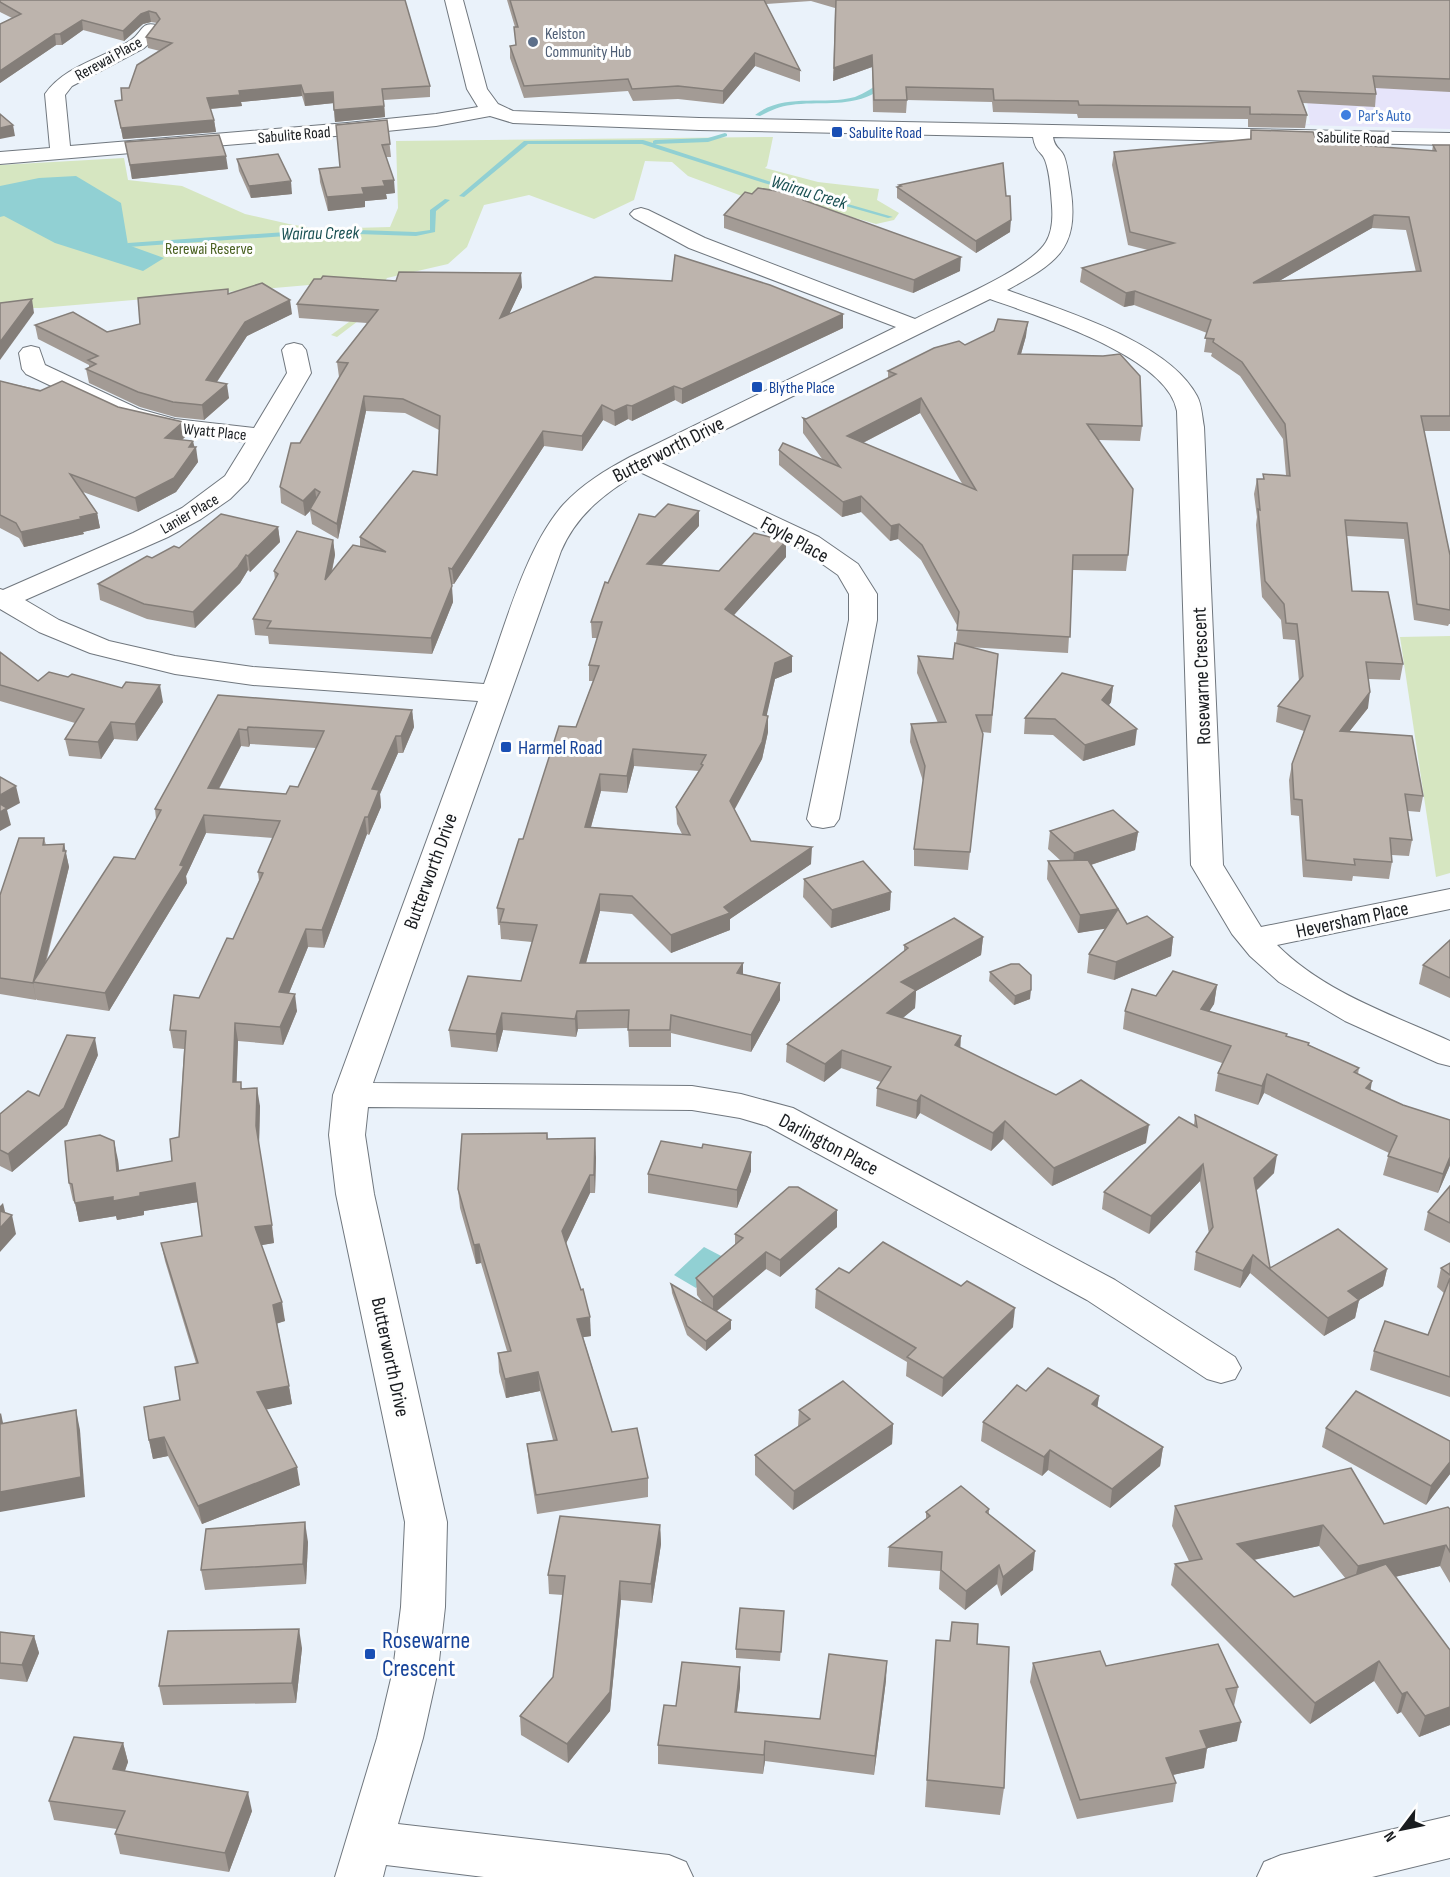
<svg xmlns="http://www.w3.org/2000/svg" width="1450" height="1877" font-family="'Sofia Sans Condensed',sans-serif">
<style>
.industrial{fill:#e6e4fa}
.green{fill:#d6e6c1}
.water{fill:#91d0d3}
.lines{fill:none;stroke-linecap:round;stroke-linejoin:round}
.stream{fill:#91d0d3;fill-rule:evenodd}
.minor-casing{stroke:#70777e;stroke-width:2}
.minor{fill:#fff;fill-rule:evenodd}
.wall{fill:#a39b95;fill-rule:evenodd}
.shaded-wall{fill:#847e79}
.building{fill:#bdb4ad;stroke:#847e79;stroke-width:1.5;fill-rule:evenodd}
.service-dot{fill:#5c6f8a;stroke:#fefefe;stroke-width:2}
.shop-dot{fill:#3f7fe0;stroke:#fefefe;stroke-width:2}
.transit-dot{fill:#1a4fb4;stroke:#fefefe;stroke-width:2}
.labels{text-anchor:middle;stroke-width:6;stroke-linejoin:round;paint-order:stroke}
.far-service-label{font-size:16px;fill:#4e5e75;stroke:#fefefe;text-anchor:start}
.far-street-label{font-size:16px;fill:#191c1f;stroke:#fefefe}
.far-shop-label{font-size:16px;fill:#366cbe;stroke:#fefefe;text-anchor:start}
.far-transit-label{font-size:16px;fill:#164399;stroke:#fefefe;text-anchor:start}
.far-park-label{font-size:16px;fill:#4a6121;stroke:#fefefe}
.far-water-label{font-size:18px;font-style:italic;fill:#1b5154;stroke:#fefefe}
.street-label{font-size:20px;fill:#191c1f;stroke:#fefefe}
.transit-label{font-size:20px;fill:#164399;stroke:#fefefe;text-anchor:start}
.near-transit-label{font-size:24px;fill:#164399;stroke:#fefefe;text-anchor:start}
</style>
<rect width="100%" height="100%" fill="#eaf2fa"/>
<path class="industrial" d="M 1294,0 L 1450,0 L 1450,129 L 1302,125 L 1310,124 Z"/>
<g class="green">
<path d="M 773,137 L 767,166 L 765,168 L 818,182 L 879,189 L 877,200 L 899,213 L 894,220 L 876,224 L 831,211 L 742,196 L 688,176 L 672,162 L 645,161 L 634,200 L 594,219 L 529,195 L 484,205 L 467,247 L 448,264 L 387,278 L 362,318 L 337,337 L 331,335 L 353,319 L 378,279 L 40,308 L 0,308 L 0,165 L 124,158 L 128,180 L 182,186 L 245,214 L 289,224 L 317,229 L 390,227 L 398,208 L 396,141 Z"/>
<path d="M 1450,636 L 1450,873 L 1436,877 L 1400,637 Z"/>
</g>
<g class="water">
<path d="M 76,176 L 121,203 L 128,245 L 164,258 L 143,271 L 55,243 L 4,216 L 0,217 L 0,186 L 39,178 Z"/>
<path d="M 704,1247 L 727,1259 L 696,1288 L 674,1275 Z"/>
</g>
<g class="lines">
<g class="stream">
<path d="M 884,81 L 887,83 L 886,84 C 881,88 876,93 871,95 C 846,107 818,101 791,105 C 780,106 770,111 760,116 L 755,115 C 785,92 822,106 855,97 C 866,93 874,86 884,81 Z"/>
<path d="M 725,133 L 727,134 L 727,136 L 708,142 L 655,144 L 768,181 L 893,217 L 888,218 L 764,183 L 642,144 L 528,144 L 464,197 L 459,196 L 524,141 L 643,140 L 653,143 L 653,141 L 655,140 L 708,138 Z"/>
<path d="M 445,199 L 450,200 L 436,211 L 435,232 L 416,236 L 329,233 L 128,247 L 125,245 L 128,243 L 329,229 L 416,232 L 430,230 L 430,210 Z"/>
</g>
<g class="minor-casing">
<g id="minor">
<path d="M 445,0 L 463,0 L 487,89 L 498,104 L 513,111 L 699,118 L 1450,133 L 1450,145 L 1053,137 C 1055,149 1060,147 1064,156 C 1068,166 1069,181 1071,192 C 1079,251 1054,264 1007,290 C 1063,311 1168,341 1197,396 C 1202,405 1202,417 1204,427 L 1223,865 L 1261,927 L 1450,889 L 1450,909 L 1277,945 C 1324,992 1390,1014 1450,1041 L 1450,1066 L 1438,1063 L 1345,1021 L 1279,982 L 1250,956 L 1232,934 L 1191,865 L 1177,411 C 1168,356 1037,316 990,299 L 659,462 L 819,537 L 858,564 L 877,594 L 877,620 L 839,819 L 834,826 L 823,828 L 812,826 L 807,819 L 849,620 L 849,594 L 838,575 L 801,549 L 640,472 C 606,492 577,514 561,551 L 373,1083 L 692,1086 L 741,1094 L 793,1108 L 1115,1280 L 1235,1357 L 1241,1368 L 1235,1379 L 1221,1383 L 1207,1379 L 1087,1300 L 767,1126 L 740,1118 L 692,1110 L 368,1107 L 365,1135 L 374,1194 L 447,1522 L 445,1607 L 438,1670 L 423,1738 L 398,1824 L 669,1855 L 686,1862 L 693,1877 L 484,1877 L 386,1865 L 383,1877 L 335,1877 L 377,1738 L 393,1670 L 401,1607 L 405,1522 L 336,1194 L 329,1135 L 333,1095 L 478,701 L 253,685 L 175,674 L 90,653 L 39,632 L 0,609 L 0,589 L 3,590 L 133,533 L 182,508 L 225,476 L 246,442 L 174,433 L 121,419 L 26,374 L 22,369 L 19,353 L 23,348 L 31,346 L 39,348 L 45,365 L 139,409 L 175,419 L 254,428 L 287,373 L 282,350 L 286,345 L 294,343 L 302,345 L 306,350 L 311,373 L 248,481 L 230,499 L 201,519 L 168,537 L 25,600 L 59,620 L 109,641 L 175,656 L 253,667 L 484,684 C 504,630 525,548 563,505 C 582,484 606,470 630,457 L 896,327 L 689,248 L 634,218 L 630,214 L 634,210 L 641,208 L 648,210 L 705,238 L 915,319 C 946,303 1029,270 1046,242 C 1052,232 1053,218 1052,206 C 1051,192 1050,173 1045,160 C 1041,150 1036,154 1033,137 L 699,130 L 513,123 L 490,116 L 436,126 L 347,135 L 0,164 L 0,152 L 50,148 L 45,94 C 65,65 103,59 131,40 C 142,33 141,21 156,25 L 159,29 L 152,41 L 144,48 L 72,86 L 65,95 L 70,146 L 347,123 L 436,114 L 478,107 L 467,89 Z"/>
<path d="M 1450,1816 L 1450,1858 L 1372,1877 L 1257,1877 L 1264,1862 L 1281,1855 Z"/>
</g>
</g>
<use href="#minor" class="minor"/>
</g>
<g class="wall">
<path d="M 0,0 L 405,0 L 430,86 L 430,97 L 384,100 L 385,117 L 335,122 L 334,103 L 305,106 L 302,96 L 241,102 L 242,106 L 210,109 L 214,120 L 216,132 L 123,139 L 115,101 L 122,100 L 129,88 L 160,51 L 148,48 L 146,37 L 157,23 L 151,22 L 143,24 L 124,41 L 83,30 L 62,45 L 56,45 L 0,83 L 0,24 L 12,18 L 0,12 Z"/>
<path d="M 507,0 L 1450,0 L 1450,92 L 1375,88 L 1376,94 L 1375,107 L 1303,103 L 1307,115 L 1305,128 L 1248,127 L 1248,119 L 1078,118 L 1077,114 L 993,112 L 992,102 L 907,100 L 906,113 L 873,112 L 872,67 L 833,81 L 835,8 L 811,1 L 766,4 L 800,70 L 800,82 L 755,66 L 723,104 L 678,99 L 633,101 L 628,91 L 524,98 L 510,58 L 510,46 L 516,45 L 515,27 Z"/>
<path d="M 387,120 L 391,157 L 386,157 L 395,193 L 386,194 L 387,199 L 365,201 L 365,207 L 328,211 L 320,182 L 319,169 L 340,167 Z"/>
<path d="M 1251,130 L 1317,142 L 1432,151 L 1433,145 L 1450,145 L 1450,431 L 1424,431 L 1450,555 L 1450,624 L 1449,624 L 1448,626 L 1414,620 L 1404,539 L 1347,536 L 1352,591 L 1403,664 L 1400,680 L 1368,679 L 1368,708 L 1349,732 L 1423,796 L 1420,812 L 1408,811 L 1412,840 L 1409,856 L 1392,855 L 1392,862 L 1389,879 L 1353,876 L 1352,881 L 1303,877 L 1299,816 L 1291,815 L 1289,780 L 1292,764 L 1304,731 L 1276,722 L 1278,706 L 1299,681 L 1295,640 L 1283,639 L 1281,620 L 1262,597 L 1256,525 L 1257,517 L 1254,494 L 1257,479 L 1263,479 L 1263,474 L 1286,475 L 1283,439 L 1240,376 L 1211,356 L 1212,353 L 1204,352 L 1207,333 L 1134,305 L 1124,307 L 1080,282 L 1082,268 L 1148,250 L 1128,245 L 1112,165 L 1114,152 L 1250,139 ZM 1372,228 L 1406,230 L 1416,272 L 1279,281 Z"/>
<path d="M 125,142 L 228,169 L 132,179 Z"/>
<path d="M 237,159 L 292,194 L 251,198 L 239,171 Z"/>
<path d="M 899,185 L 1006,196 L 1010,232 L 976,253 L 897,198 L 897,187 L 899,186 Z"/>
<path d="M 752,194 L 803,200 L 960,271 L 913,293 L 724,228 L 724,215 Z"/>
<path d="M 396,281 L 522,287 L 509,314 L 843,314 L 843,328 L 682,404 L 675,400 L 632,421 L 628,419 L 615,426 L 603,420 L 582,451 L 544,446 L 454,584 L 451,584 L 453,602 L 432,654 L 269,644 L 268,636 L 255,635 L 253,619 L 275,580 L 274,571 L 333,540 L 335,555 L 332,572 L 360,546 L 360,537 L 437,475 L 439,430 L 405,413 L 366,411 L 338,539 L 312,524 L 310,511 L 305,516 L 281,503 L 280,487 L 300,443 L 340,377 L 339,377 L 337,362 L 367,323 L 299,318 L 297,304 Z"/>
<path d="M 229,294 L 292,314 L 247,336 L 217,382 L 229,398 L 204,420 L 175,417 L 140,407 L 89,383 L 86,369 L 89,367 L 89,365 L 38,339 L 35,325 L 107,332 L 140,324 Z"/>
<path d="M 1026,336 L 1021,354 L 1142,426 L 1140,441 L 1098,440 L 1128,555 L 1126,571 L 1073,570 L 1068,653 L 968,647 L 998,654 L 991,733 L 982,732 L 981,751 L 968,870 L 914,866 L 914,849 L 923,781 L 910,742 L 911,724 L 938,723 L 917,673 L 918,656 L 953,659 L 956,643 L 958,627 L 921,560 L 898,539 L 890,541 L 861,512 L 842,517 L 779,465 L 779,450 L 823,460 L 803,433 L 803,418 L 806,419 L 888,378 L 888,371 L 965,345 ZM 920,413 L 963,485 L 863,443 Z"/>
<path d="M 0,381 L 118,407 L 183,422 L 185,437 L 182,440 L 194,447 L 198,462 L 176,492 L 138,512 L 83,492 L 97,513 L 100,528 L 83,532 L 84,534 L 24,547 L 19,538 L 0,528 Z"/>
<path d="M 699,526 L 661,566 L 719,571 L 786,557 L 734,615 L 792,672 L 775,679 L 766,716 L 768,716 L 768,732 L 762,759 L 734,809 L 751,841 L 811,864 L 730,919 L 730,930 L 671,953 L 632,914 L 600,911 L 586,963 L 743,963 L 743,974 L 780,983 L 780,1000 L 751,1052 L 671,1033 L 671,1047 L 629,1047 L 628,1028 L 578,1029 L 576,1037 L 503,1030 L 497,1052 L 451,1047 L 449,1030 L 521,981 L 532,942 L 501,939 L 500,925 L 498,925 L 497,908 L 523,839 L 576,727 L 593,681 L 589,681 L 589,665 L 597,638 L 592,638 L 591,622 L 608,583 ZM 634,766 L 699,771 L 676,807 L 677,824 L 682,834 L 591,827 L 601,791 L 627,793 Z"/>
<path d="M 278,527 L 280,542 L 250,572 L 248,570 L 240,583 L 195,628 L 147,619 L 100,600 L 98,584 L 152,558 L 179,548 Z"/>
<path d="M 0,652 L 38,681 L 163,702 L 137,741 L 114,739 L 101,759 L 69,756 L 65,739 L 75,723 L 0,701 Z"/>
<path d="M 1113,686 L 1111,702 L 1109,705 L 1135,745 L 1083,761 L 1053,735 L 1024,734 L 1025,718 Z"/>
<path d="M 218,695 L 412,710 L 414,727 L 403,753 L 398,753 L 380,794 L 381,807 L 369,835 L 367,834 L 324,948 L 308,947 L 289,993 L 297,1011 L 283,1045 L 238,1041 L 236,1082 L 260,1106 L 259,1144 L 274,1243 L 261,1245 L 285,1321 L 277,1323 L 292,1404 L 266,1409 L 300,1485 L 202,1524 L 168,1456 L 153,1459 L 149,1440 L 180,1400 L 196,1363 L 165,1261 L 161,1243 L 202,1236 L 198,1202 L 144,1211 L 144,1215 L 117,1220 L 116,1216 L 79,1222 L 75,1202 L 73,1201 L 69,1183 L 118,1160 L 119,1171 L 172,1161 L 179,1137 L 184,1049 L 173,1048 L 170,1030 L 199,998 L 233,939 L 259,881 L 258,872 L 273,838 L 206,833 L 186,876 L 187,883 L 109,1011 L 37,1000 L 37,999 L 36,1000 L 0,994 L 0,895 L 44,838 L 46,845 L 64,844 L 69,867 L 46,963 L 135,859 L 156,819 L 155,809 ZM 250,744 L 316,748 L 298,787 L 286,794 L 219,789 L 241,746 L 249,747 Z"/>
<path d="M 1050,831 L 1138,832 L 1135,850 L 1091,865 L 1127,924 L 1173,937 L 1171,956 L 1114,980 L 1087,973 L 1089,954 L 1106,928 L 1078,933 L 1047,879 L 1048,861 L 1061,861 L 1048,849 Z"/>
<path d="M 804,879 L 890,910 L 831,928 L 803,897 Z"/>
<path d="M 983,937 L 981,955 L 916,991 L 915,1008 L 902,1018 L 1146,1143 L 1052,1186 L 1003,1139 L 991,1151 L 920,1113 L 916,1119 L 876,1106 L 877,1088 L 881,1082 L 841,1068 L 824,1082 L 786,1062 L 787,1044 L 904,951 L 904,945 Z"/>
<path d="M 1450,940 L 1450,998 L 1419,984 L 1423,965 Z"/>
<path d="M 990,972 L 1030,999 L 1014,1005 L 989,981 Z"/>
<path d="M 1217,985 L 1214,1004 L 1209,1011 L 1286,1036 L 1309,1045 L 1359,1068 L 1358,1074 L 1371,1090 L 1403,1105 L 1450,1120 L 1450,1165 L 1438,1193 L 1383,1175 L 1389,1153 L 1264,1093 L 1258,1105 L 1215,1091 L 1218,1073 L 1222,1063 L 1123,1029 L 1125,1011 L 1156,996 Z"/>
<path d="M 98,1055 L 67,1125 L 12,1172 L 0,1166 L 0,1114 L 39,1096 Z"/>
<path d="M 1195,1115 L 1274,1173 L 1256,1190 L 1270,1268 L 1387,1269 L 1383,1286 L 1359,1300 L 1355,1318 L 1324,1336 L 1250,1273 L 1240,1288 L 1194,1270 L 1196,1252 L 1209,1234 L 1200,1181 L 1149,1234 L 1102,1209 L 1104,1192 L 1194,1125 Z"/>
<path d="M 547,1133 L 548,1139 L 596,1157 L 595,1193 L 590,1193 L 566,1243 L 591,1336 L 583,1337 L 612,1432 L 648,1478 L 648,1497 L 537,1514 L 529,1463 L 527,1444 L 553,1440 L 540,1391 L 506,1398 L 499,1372 L 498,1353 L 507,1351 L 481,1263 L 476,1264 L 460,1208 L 458,1189 Z"/>
<path d="M 702,1148 L 751,1152 L 751,1171 L 737,1208 L 648,1193 L 648,1174 Z"/>
<path d="M 1450,1186 L 1450,1243 L 1424,1230 L 1428,1212 Z"/>
<path d="M 837,1210 L 837,1227 L 780,1277 L 766,1269 L 717,1311 L 731,1320 L 731,1329 L 706,1351 L 687,1335 L 672,1293 L 671,1284 L 703,1303 L 697,1295 L 696,1278 L 735,1245 L 735,1234 Z"/>
<path d="M 1450,1263 L 1450,1397 L 1370,1370 L 1374,1351 L 1428,1335 L 1444,1293 L 1437,1287 L 1441,1268 Z"/>
<path d="M 849,1273 L 961,1286 L 1013,1327 L 942,1397 L 906,1376 L 907,1362 L 815,1308 L 816,1289 Z"/>
<path d="M 1026,1391 L 1099,1396 L 1097,1408 L 1163,1447 L 1160,1466 L 1110,1508 L 1048,1470 L 1042,1476 L 981,1441 L 983,1422 Z"/>
<path d="M 799,1410 L 893,1424 L 892,1444 L 793,1510 L 755,1475 L 755,1455 L 798,1427 Z"/>
<path d="M 1326,1428 L 1450,1441 L 1450,1474 L 1426,1505 L 1322,1447 Z"/>
<path d="M 1175,1506 L 1384,1524 L 1450,1509 L 1450,1583 L 1440,1566 L 1395,1577 L 1450,1650 L 1450,1725 L 1419,1737 L 1401,1712 L 1397,1714 L 1374,1681 L 1310,1724 L 1171,1585 L 1175,1564 L 1189,1561 L 1172,1526 ZM 1319,1546 L 1346,1579 L 1294,1597 L 1254,1560 Z"/>
<path d="M 989,1509 L 989,1514 L 1033,1570 L 1001,1596 L 997,1584 L 965,1610 L 939,1589 L 940,1571 L 888,1567 L 889,1547 L 926,1519 L 926,1512 Z"/>
<path d="M 660,1525 L 661,1544 L 652,1603 L 621,1600 L 610,1711 L 568,1763 L 521,1735 L 520,1716 L 553,1677 L 563,1595 L 549,1594 L 548,1575 Z"/>
<path d="M 308,1542 L 306,1584 L 205,1590 L 201,1570 Z"/>
<path d="M 784,1611 L 780,1661 L 736,1658 L 736,1649 Z"/>
<path d="M 0,1632 L 34,1636 L 39,1653 L 27,1682 L 0,1679 Z"/>
<path d="M 977,1644 L 1004,1788 L 1000,1815 L 925,1807 L 934,1668 Z"/>
<path d="M 302,1648 L 296,1703 L 163,1705 L 159,1686 Z"/>
<path d="M 1033,1663 L 1106,1666 L 1238,1687 L 1234,1706 L 1237,1741 L 1207,1748 L 1204,1768 L 1173,1775 L 1176,1783 L 1173,1802 L 1077,1819 L 1030,1682 Z"/>
<path d="M 740,1667 L 740,1687 L 737,1712 L 820,1719 L 886,1680 L 874,1775 L 765,1761 L 763,1774 L 658,1764 L 658,1745 L 676,1706 Z"/>
<path d="M 123,1743 L 128,1762 L 125,1771 L 252,1811 L 229,1872 L 120,1854 L 115,1834 L 117,1829 L 54,1820 L 49,1801 Z"/>
</g>
<g class="shaded-wall">
<path d="M 149,11 L 151,22 L 143,24 L 124,41 L 123,31 L 141,14 Z"/>
<path d="M 82,20 L 83,30 L 62,45 L 60,34 Z"/>
<path d="M 55,34 L 56,45 L 0,83 L 0,71 Z"/>
<path d="M 755,53 L 755,66 L 723,104 L 723,91 Z"/>
<path d="M 872,55 L 872,67 L 833,81 L 834,68 Z"/>
<path d="M 301,85 L 302,96 L 241,102 L 242,106 L 208,109 L 207,98 L 239,91 Z"/>
<path d="M 333,92 L 334,103 L 305,106 L 304,94 Z"/>
<path d="M 384,106 L 385,117 L 335,122 L 334,110 Z"/>
<path d="M 214,120 L 216,132 L 123,139 L 121,128 Z"/>
<path d="M 13,125 L 15,136 L 0,139 L 0,128 Z"/>
<path d="M 226,156 L 228,169 L 132,179 L 130,165 Z"/>
<path d="M 394,180 L 395,193 L 386,194 L 387,199 L 365,201 L 365,207 L 328,211 L 327,197 L 362,188 L 383,181 Z"/>
<path d="M 291,181 L 292,194 L 251,198 L 249,186 Z"/>
<path d="M 1374,215 L 1372,228 L 1251,297 L 1253,283 Z"/>
<path d="M 1011,220 L 1010,232 L 976,253 L 976,241 Z"/>
<path d="M 961,257 L 960,271 L 913,293 L 914,280 Z"/>
<path d="M 521,273 L 522,287 L 501,332 L 500,318 Z"/>
<path d="M 1135,291 L 1134,305 L 1124,307 L 1126,293 Z"/>
<path d="M 32,299 L 34,313 L 0,360 L 0,342 Z"/>
<path d="M 290,300 L 292,314 L 247,336 L 208,395 L 206,380 L 245,322 Z"/>
<path d="M 843,314 L 843,328 L 682,404 L 682,389 Z"/>
<path d="M 1028,322 L 1026,336 L 1017,368 L 1018,354 Z"/>
<path d="M 227,384 L 229,398 L 204,420 L 202,405 Z"/>
<path d="M 674,386 L 675,400 L 632,421 L 632,406 Z"/>
<path d="M 364,396 L 366,411 L 338,539 L 337,524 Z"/>
<path d="M 921,398 L 920,413 L 847,451 L 847,436 Z"/>
<path d="M 602,405 L 603,420 L 582,451 L 582,436 Z"/>
<path d="M 627,405 L 628,419 L 615,426 L 614,411 Z"/>
<path d="M 183,422 L 185,437 L 167,453 L 165,438 Z"/>
<path d="M 543,431 L 544,446 L 454,584 L 452,569 Z"/>
<path d="M 193,441 L 195,449 L 196,447 L 198,462 L 176,492 L 138,512 L 135,498 L 189,447 Z"/>
<path d="M 315,489 L 317,504 L 310,509 L 310,511 L 305,516 L 303,501 Z"/>
<path d="M 861,496 L 861,512 L 842,517 L 843,502 Z"/>
<path d="M 699,511 L 699,526 L 647,580 L 647,564 Z"/>
<path d="M 97,513 L 100,528 L 83,532 L 84,534 L 24,547 L 21,532 Z"/>
<path d="M 899,524 L 898,539 L 890,541 L 891,526 Z"/>
<path d="M 278,527 L 280,542 L 250,572 L 248,556 Z"/>
<path d="M 333,540 L 335,555 L 326,596 L 325,580 Z"/>
<path d="M 786,541 L 786,557 L 725,625 L 725,609 Z"/>
<path d="M 246,555 L 248,570 L 240,583 L 195,628 L 193,612 Z"/>
<path d="M 452,586 L 453,602 L 432,654 L 431,638 Z"/>
<path d="M 792,656 L 792,672 L 775,679 L 763,732 L 763,715 L 775,663 Z"/>
<path d="M 160,685 L 163,702 L 137,741 L 135,724 Z"/>
<path d="M 1113,686 L 1111,702 L 1101,716 L 1102,700 Z"/>
<path d="M 1370,692 L 1368,708 L 1337,747 L 1340,731 Z"/>
<path d="M 412,710 L 414,727 L 403,753 L 401,736 Z"/>
<path d="M 768,716 L 768,732 L 762,759 L 730,818 L 730,801 Z"/>
<path d="M 111,722 L 114,739 L 101,759 L 98,742 Z"/>
<path d="M 248,727 L 250,744 L 249,747 L 247,730 Z"/>
<path d="M 239,729 L 241,746 L 210,805 L 208,788 Z"/>
<path d="M 1137,729 L 1135,745 L 1083,761 L 1085,745 Z"/>
<path d="M 396,736 L 398,753 L 380,794 L 381,807 L 369,835 L 368,817 L 372,789 Z"/>
<path d="M 633,749 L 634,766 L 627,793 L 627,776 Z"/>
<path d="M 600,774 L 601,791 L 586,844 L 585,827 Z"/>
<path d="M 16,786 L 20,803 L 7,810 L 11,825 L 0,831 L 0,795 Z"/>
<path d="M 204,815 L 206,833 L 186,876 L 187,883 L 109,1011 L 105,993 L 180,865 Z"/>
<path d="M 365,817 L 367,834 L 324,948 L 322,930 Z"/>
<path d="M 1138,832 L 1135,850 L 1072,871 L 1074,853 Z"/>
<path d="M 64,844 L 69,867 L 40,983 L 33,982 L 36,1000 L 33,983 Z"/>
<path d="M 812,847 L 811,864 L 730,919 L 730,930 L 671,953 L 671,935 L 724,907 Z"/>
<path d="M 891,892 L 890,910 L 831,928 L 832,910 Z"/>
<path d="M 600,894 L 600,911 L 581,981 L 580,963 Z"/>
<path d="M 1118,909 L 1116,927 L 1078,933 L 1080,915 Z"/>
<path d="M 306,929 L 308,947 L 282,1010 L 279,992 Z"/>
<path d="M 983,937 L 981,955 L 916,991 L 915,1008 L 887,1031 L 887,1013 L 901,982 Z"/>
<path d="M 1173,937 L 1171,956 L 1114,980 L 1116,962 Z"/>
<path d="M 743,963 L 743,981 L 737,973 Z"/>
<path d="M 780,983 L 780,1000 L 751,1052 L 751,1035 Z"/>
<path d="M 1217,985 L 1214,1004 L 1199,1028 L 1201,1009 Z"/>
<path d="M 1031,990 L 1030,999 L 1014,1005 L 1015,996 Z"/>
<path d="M 295,994 L 297,1011 L 283,1045 L 280,1027 Z"/>
<path d="M 577,1011 L 578,1029 L 576,1037 L 575,1019 Z"/>
<path d="M 502,1013 L 503,1030 L 497,1052 L 496,1034 Z"/>
<path d="M 235,1023 L 238,1041 L 236,1101 L 233,1082 Z"/>
<path d="M 961,1036 L 960,1054 L 955,1045 Z"/>
<path d="M 95,1038 L 98,1055 L 67,1125 L 12,1172 L 8,1154 Z"/>
<path d="M 842,1050 L 841,1068 L 824,1082 L 825,1064 Z"/>
<path d="M 1267,1074 L 1264,1093 L 1258,1105 L 1262,1086 Z"/>
<path d="M 1372,1081 L 1369,1100 L 1366,1088 Z"/>
<path d="M 257,1088 L 260,1106 L 259,1144 L 256,1126 Z"/>
<path d="M 921,1095 L 920,1113 L 916,1119 L 917,1101 Z"/>
<path d="M 1005,1121 L 1003,1139 L 991,1151 L 993,1133 Z"/>
<path d="M 1149,1125 L 1146,1143 L 1052,1186 L 1054,1168 Z"/>
<path d="M 595,1138 L 596,1157 L 595,1193 L 594,1175 Z"/>
<path d="M 114,1141 L 118,1160 L 121,1189 L 117,1171 Z"/>
<path d="M 751,1152 L 751,1171 L 737,1208 L 737,1190 Z"/>
<path d="M 1277,1155 L 1274,1173 L 1251,1196 L 1254,1178 Z"/>
<path d="M 1450,1157 L 1450,1165 L 1438,1193 L 1443,1174 Z"/>
<path d="M 1203,1164 L 1200,1181 L 1149,1234 L 1151,1216 Z"/>
<path d="M 590,1175 L 590,1193 L 563,1250 L 562,1231 Z"/>
<path d="M 195,1183 L 198,1202 L 144,1211 L 144,1215 L 117,1220 L 116,1216 L 79,1222 L 75,1203 Z"/>
<path d="M 3,1203 L 7,1220 L 12,1215 L 16,1234 L 0,1252 L 0,1206 Z"/>
<path d="M 837,1210 L 837,1227 L 780,1277 L 780,1260 Z"/>
<path d="M 272,1225 L 274,1243 L 257,1246 L 255,1227 Z"/>
<path d="M 479,1244 L 481,1263 L 476,1264 L 474,1245 Z"/>
<path d="M 766,1252 L 766,1269 L 713,1314 L 713,1297 Z"/>
<path d="M 1253,1255 L 1250,1273 L 1240,1288 L 1243,1271 Z"/>
<path d="M 1387,1269 L 1383,1286 L 1344,1309 L 1348,1291 Z"/>
<path d="M 1359,1300 L 1355,1318 L 1324,1336 L 1328,1318 Z"/>
<path d="M 282,1302 L 285,1321 L 276,1324 L 273,1305 Z"/>
<path d="M 1015,1308 L 1013,1327 L 942,1397 L 943,1378 Z"/>
<path d="M 590,1317 L 591,1336 L 578,1338 L 577,1319 Z"/>
<path d="M 731,1320 L 731,1329 L 706,1351 L 706,1341 Z"/>
<path d="M 538,1372 L 540,1391 L 506,1398 L 505,1379 Z"/>
<path d="M 289,1386 L 292,1404 L 260,1411 L 257,1392 Z"/>
<path d="M 1099,1396 L 1096,1416 L 1092,1404 Z"/>
<path d="M 76,1410 L 80,1430 L 85,1497 L 0,1512 L 0,1492 Z"/>
<path d="M 1,1413 L 3,1423 L 0,1428 L 0,1414 Z"/>
<path d="M 893,1424 L 892,1444 L 793,1510 L 794,1491 Z"/>
<path d="M 164,1437 L 168,1456 L 153,1459 L 149,1440 Z"/>
<path d="M 1163,1447 L 1160,1466 L 1110,1508 L 1112,1489 Z"/>
<path d="M 1050,1450 L 1048,1470 L 1042,1476 L 1044,1457 Z"/>
<path d="M 1450,1462 L 1450,1474 L 1426,1505 L 1431,1486 Z"/>
<path d="M 297,1467 L 300,1485 L 202,1524 L 198,1506 Z"/>
<path d="M 305,1522 L 308,1542 L 306,1584 L 303,1564 Z"/>
<path d="M 660,1525 L 661,1544 L 652,1603 L 651,1584 Z"/>
<path d="M 1323,1525 L 1319,1546 L 1233,1564 L 1237,1544 Z"/>
<path d="M 1446,1545 L 1440,1566 L 1353,1587 L 1358,1566 Z"/>
<path d="M 1035,1551 L 1033,1570 L 1001,1596 L 1003,1577 Z"/>
<path d="M 999,1565 L 997,1584 L 965,1610 L 966,1591 Z"/>
<path d="M 620,1581 L 621,1600 L 610,1711 L 568,1763 L 567,1744 Z"/>
<path d="M 299,1629 L 302,1648 L 296,1703 L 292,1683 Z"/>
<path d="M 34,1636 L 39,1653 L 27,1682 L 22,1665 Z"/>
<path d="M 887,1661 L 886,1680 L 874,1775 L 875,1756 Z"/>
<path d="M 1379,1661 L 1374,1681 L 1310,1724 L 1315,1703 Z"/>
<path d="M 740,1667 L 740,1687 L 734,1731 L 735,1712 Z"/>
<path d="M 1407,1692 L 1401,1712 L 1397,1714 L 1402,1694 Z"/>
<path d="M 1450,1707 L 1450,1725 L 1419,1737 L 1425,1716 Z"/>
<path d="M 1241,1722 L 1237,1741 L 1196,1751 L 1200,1731 Z"/>
<path d="M 765,1741 L 765,1761 L 763,1774 L 764,1755 Z"/>
<path d="M 123,1743 L 128,1762 L 118,1789 L 113,1769 Z"/>
<path d="M 1207,1748 L 1204,1768 L 1163,1777 L 1166,1758 Z"/>
<path d="M 248,1792 L 252,1811 L 229,1872 L 225,1853 Z"/>
</g>
<g class="building">
<path d="M 0,0 L 405,0 L 430,86 L 382,89 L 384,106 L 334,110 L 333,92 L 304,94 L 301,85 L 239,91 L 240,95 L 207,98 L 214,120 L 121,128 L 115,101 L 122,100 L 121,88 L 129,88 L 137,65 L 172,43 L 146,37 L 160,19 L 156,13 L 149,11 L 141,14 L 123,31 L 82,20 L 60,34 L 55,34 L 0,71 L 0,24 L 21,14 L 0,2 Z"/>
<path d="M 510,0 L 764,0 L 800,70 L 755,53 L 723,91 L 678,86 L 632,89 L 628,79 L 524,86 L 510,46 L 516,45 L 514,27 L 518,27 Z"/>
<path d="M 836,0 L 1450,0 L 1450,79 L 1373,76 L 1376,94 L 1298,91 L 1307,115 L 1250,114 L 1250,107 L 1079,105 L 1078,101 L 994,100 L 993,89 L 906,87 L 907,100 L 874,100 L 872,55 L 834,68 Z"/>
<path d="M 0,114 L 13,125 L 0,128 Z"/>
<path d="M 387,120 L 390,144 L 382,145 L 394,180 L 383,181 L 385,186 L 362,188 L 364,194 L 327,197 L 319,169 L 340,167 L 336,125 Z"/>
<path d="M 1251,130 L 1313,132 L 1317,142 L 1436,151 L 1433,145 L 1450,145 L 1450,416 L 1421,416 L 1450,555 L 1450,610 L 1417,604 L 1407,523 L 1345,520 L 1352,591 L 1388,592 L 1403,664 L 1366,662 L 1370,692 L 1340,731 L 1412,736 L 1423,796 L 1405,794 L 1412,840 L 1390,838 L 1392,862 L 1354,859 L 1355,865 L 1306,860 L 1302,800 L 1294,799 L 1292,764 L 1310,716 L 1278,706 L 1303,676 L 1297,624 L 1286,623 L 1284,604 L 1265,581 L 1258,509 L 1260,510 L 1257,479 L 1264,479 L 1263,474 L 1290,476 L 1285,424 L 1242,362 L 1213,342 L 1214,339 L 1205,338 L 1211,320 L 1135,291 L 1126,293 L 1082,268 L 1174,243 L 1130,232 L 1114,152 L 1251,139 ZM 1374,215 L 1409,217 L 1421,271 L 1253,283 Z"/>
<path d="M 219,135 L 226,156 L 130,165 L 125,142 Z"/>
<path d="M 278,154 L 291,181 L 249,186 L 237,159 Z"/>
<path d="M 1003,163 L 1006,196 L 1010,196 L 1011,220 L 976,241 L 897,187 L 901,186 L 899,185 Z"/>
<path d="M 758,188 L 803,195 L 803,200 L 961,257 L 914,280 L 724,215 L 745,192 L 752,194 Z"/>
<path d="M 675,255 L 770,285 L 843,314 L 682,389 L 674,386 L 632,406 L 627,405 L 614,411 L 602,405 L 582,436 L 543,431 L 452,569 L 449,568 L 452,586 L 431,638 L 267,628 L 271,621 L 253,619 L 278,574 L 274,571 L 297,531 L 333,540 L 325,580 L 353,545 L 386,552 L 360,537 L 413,471 L 437,475 L 440,416 L 403,399 L 364,396 L 337,524 L 310,509 L 320,492 L 315,489 L 303,501 L 280,487 L 291,443 L 300,443 L 348,363 L 337,362 L 378,310 L 297,304 L 314,279 L 321,279 L 323,276 L 396,281 L 399,272 L 521,273 L 500,318 L 595,277 L 672,281 Z"/>
<path d="M 262,283 L 290,300 L 245,322 L 206,380 L 227,384 L 202,405 L 173,402 L 138,392 L 86,369 L 96,364 L 88,360 L 98,356 L 35,325 L 73,312 L 107,332 L 140,324 L 138,298 L 228,289 L 228,294 Z"/>
<path d="M 32,299 L 0,342 L 0,303 Z"/>
<path d="M 998,319 L 1028,322 L 1018,354 L 1103,356 L 1120,354 L 1140,376 L 1142,426 L 1087,424 L 1133,489 L 1128,555 L 1073,555 L 1070,637 L 957,630 L 959,612 L 922,545 L 899,524 L 891,526 L 861,496 L 843,502 L 779,450 L 783,443 L 840,467 L 803,418 L 806,419 L 896,374 L 888,371 L 934,348 L 959,341 L 965,345 L 994,331 ZM 921,398 L 976,490 L 847,436 Z"/>
<path d="M 0,381 L 40,391 L 62,381 L 118,407 L 183,422 L 165,438 L 193,441 L 189,447 L 196,447 L 174,478 L 135,498 L 70,474 L 97,513 L 80,517 L 81,519 L 21,532 L 16,523 L 0,515 Z"/>
<path d="M 668,504 L 699,511 L 647,564 L 719,571 L 754,533 L 786,541 L 725,609 L 792,656 L 775,663 L 763,715 L 768,716 L 762,742 L 730,801 L 751,841 L 812,847 L 724,907 L 730,913 L 671,935 L 632,896 L 600,894 L 580,963 L 743,963 L 737,973 L 780,983 L 751,1035 L 671,1015 L 670,1030 L 628,1030 L 629,1010 L 577,1011 L 575,1019 L 502,1013 L 496,1034 L 449,1030 L 468,976 L 521,981 L 537,925 L 500,922 L 504,909 L 497,908 L 519,839 L 523,839 L 559,726 L 576,727 L 599,666 L 589,665 L 602,622 L 591,622 L 605,582 L 608,583 L 639,514 L 655,517 ZM 633,749 L 706,755 L 701,764 L 703,765 L 676,807 L 690,835 L 585,827 L 600,774 L 627,776 Z"/>
<path d="M 221,514 L 278,527 L 248,556 L 246,555 L 238,567 L 193,612 L 144,604 L 98,584 L 147,556 L 152,558 L 174,546 L 179,548 Z"/>
<path d="M 955,643 L 998,654 L 992,715 L 976,715 L 983,734 L 970,852 L 914,849 L 925,766 L 911,724 L 946,722 L 918,656 L 953,659 Z"/>
<path d="M 0,652 L 38,681 L 49,672 L 68,677 L 72,674 L 122,688 L 126,682 L 160,685 L 135,724 L 111,722 L 98,742 L 65,739 L 84,709 L 0,685 Z"/>
<path d="M 1062,673 L 1113,686 L 1102,700 L 1137,729 L 1085,745 L 1055,719 L 1025,718 Z"/>
<path d="M 218,695 L 412,710 L 401,736 L 396,736 L 372,789 L 379,790 L 368,817 L 365,817 L 322,930 L 306,929 L 279,992 L 295,994 L 280,1027 L 235,1023 L 233,1082 L 241,1082 L 241,1089 L 257,1088 L 256,1126 L 272,1225 L 255,1227 L 282,1302 L 273,1305 L 289,1386 L 257,1392 L 297,1467 L 198,1506 L 164,1437 L 149,1440 L 144,1407 L 180,1400 L 175,1367 L 198,1363 L 161,1243 L 202,1236 L 195,1183 L 140,1193 L 140,1196 L 113,1201 L 113,1197 L 75,1203 L 72,1184 L 69,1183 L 65,1141 L 100,1135 L 114,1141 L 117,1171 L 172,1161 L 170,1139 L 179,1137 L 186,1031 L 170,1030 L 174,995 L 199,998 L 227,938 L 233,939 L 263,873 L 258,872 L 280,821 L 204,815 L 180,865 L 184,866 L 105,993 L 33,982 L 114,857 L 135,859 L 161,810 L 155,809 ZM 248,727 L 324,731 L 298,787 L 290,786 L 286,794 L 208,788 L 239,729 L 247,730 Z"/>
<path d="M 0,777 L 16,786 L 0,795 Z"/>
<path d="M 0,804 L 7,808 L 0,812 Z"/>
<path d="M 1113,810 L 1138,832 L 1074,853 L 1050,831 Z"/>
<path d="M 19,838 L 44,838 L 43,845 L 64,844 L 63,851 L 66,851 L 33,983 L 0,978 L 0,895 Z"/>
<path d="M 1088,860 L 1118,909 L 1080,915 L 1048,861 Z"/>
<path d="M 863,861 L 891,892 L 832,910 L 804,879 Z"/>
<path d="M 1118,909 L 1127,924 L 1147,916 L 1173,937 L 1116,962 L 1089,954 Z"/>
<path d="M 954,918 L 983,937 L 901,982 L 916,990 L 887,1013 L 961,1036 L 955,1045 L 1056,1095 L 1081,1080 L 1149,1125 L 1054,1168 L 1005,1121 L 993,1133 L 921,1095 L 917,1101 L 877,1088 L 891,1067 L 842,1050 L 825,1064 L 787,1044 L 908,948 L 904,945 Z"/>
<path d="M 1450,940 L 1450,978 L 1423,965 Z"/>
<path d="M 1011,964 L 1019,964 L 1031,975 L 1031,990 L 1015,996 L 990,972 Z"/>
<path d="M 1173,971 L 1217,985 L 1201,1009 L 1287,1034 L 1286,1036 L 1309,1043 L 1308,1045 L 1359,1068 L 1354,1072 L 1372,1081 L 1366,1088 L 1403,1105 L 1450,1120 L 1450,1157 L 1443,1174 L 1388,1156 L 1397,1136 L 1267,1074 L 1262,1086 L 1218,1073 L 1231,1046 L 1125,1011 L 1132,989 L 1156,996 Z"/>
<path d="M 67,1035 L 95,1038 L 64,1108 L 8,1154 L 0,1150 L 0,1114 L 28,1091 L 39,1096 Z"/>
<path d="M 1195,1115 L 1277,1155 L 1254,1178 L 1270,1268 L 1338,1229 L 1387,1269 L 1348,1291 L 1359,1300 L 1328,1318 L 1253,1255 L 1243,1271 L 1196,1252 L 1213,1227 L 1203,1164 L 1151,1216 L 1104,1192 L 1179,1117 L 1197,1127 Z"/>
<path d="M 547,1133 L 547,1139 L 595,1138 L 594,1175 L 590,1175 L 562,1231 L 581,1290 L 583,1289 L 590,1317 L 577,1319 L 612,1432 L 637,1428 L 648,1478 L 536,1495 L 527,1444 L 557,1440 L 538,1372 L 505,1379 L 498,1353 L 511,1351 L 479,1244 L 474,1245 L 458,1189 L 462,1134 Z"/>
<path d="M 661,1141 L 702,1148 L 703,1144 L 751,1152 L 737,1190 L 648,1174 Z"/>
<path d="M 1450,1186 L 1450,1223 L 1428,1212 Z"/>
<path d="M 789,1187 L 798,1187 L 837,1210 L 780,1260 L 766,1252 L 713,1297 L 696,1278 L 743,1238 L 735,1234 Z"/>
<path d="M 0,1211 L 12,1215 L 0,1228 Z"/>
<path d="M 883,1242 L 961,1286 L 967,1281 L 1015,1308 L 943,1378 L 907,1357 L 916,1348 L 816,1289 L 839,1268 L 849,1273 Z"/>
<path d="M 1450,1263 L 1450,1275 L 1441,1268 Z"/>
<path d="M 1450,1278 L 1450,1377 L 1374,1351 L 1385,1321 L 1428,1335 Z"/>
<path d="M 671,1284 L 731,1320 L 706,1341 L 687,1326 Z"/>
<path d="M 1048,1368 L 1099,1396 L 1092,1404 L 1163,1447 L 1112,1489 L 1050,1450 L 1044,1457 L 983,1422 L 1017,1385 L 1026,1391 Z"/>
<path d="M 843,1381 L 893,1424 L 794,1491 L 755,1455 L 810,1419 L 799,1410 Z"/>
<path d="M 1356,1391 L 1450,1441 L 1450,1462 L 1431,1486 L 1326,1428 Z"/>
<path d="M 76,1410 L 81,1477 L 0,1492 L 0,1424 Z"/>
<path d="M 1351,1468 L 1384,1524 L 1448,1507 L 1450,1509 L 1450,1552 L 1446,1545 L 1358,1566 L 1323,1525 L 1237,1544 L 1294,1597 L 1386,1564 L 1450,1650 L 1450,1707 L 1425,1716 L 1407,1692 L 1402,1694 L 1379,1661 L 1315,1703 L 1175,1564 L 1202,1559 L 1175,1506 Z"/>
<path d="M 961,1486 L 989,1509 L 986,1512 L 1035,1551 L 1003,1577 L 999,1565 L 966,1591 L 941,1570 L 942,1552 L 889,1547 L 930,1516 L 926,1512 Z"/>
<path d="M 560,1516 L 660,1525 L 651,1584 L 620,1581 L 610,1692 L 567,1744 L 520,1716 L 553,1677 L 565,1576 L 548,1575 Z"/>
<path d="M 305,1522 L 303,1564 L 201,1570 L 206,1529 Z"/>
<path d="M 740,1608 L 784,1611 L 781,1652 L 736,1649 Z"/>
<path d="M 952,1622 L 978,1624 L 977,1644 L 1009,1647 L 1004,1788 L 927,1780 L 936,1640 L 950,1641 Z"/>
<path d="M 299,1629 L 292,1683 L 159,1686 L 168,1631 Z"/>
<path d="M 0,1632 L 34,1636 L 22,1665 L 0,1663 Z"/>
<path d="M 1218,1644 L 1238,1687 L 1226,1689 L 1241,1722 L 1200,1731 L 1207,1748 L 1166,1758 L 1176,1783 L 1080,1800 L 1033,1663 L 1100,1651 L 1106,1666 Z"/>
<path d="M 829,1654 L 887,1661 L 875,1756 L 765,1741 L 764,1755 L 658,1745 L 664,1705 L 676,1706 L 682,1662 L 740,1667 L 735,1712 L 820,1719 Z"/>
<path d="M 74,1737 L 123,1743 L 113,1769 L 248,1792 L 225,1853 L 115,1834 L 125,1811 L 49,1801 Z"/>
</g>
<circle class="service-dot" cx="533" cy="42" r="6"/>
<circle class="shop-dot" cx="1346" cy="115" r="6"/>
<g class="transit-dot">
<rect x="831" y="126" width="12" height="12" rx="3"/>
<rect x="751" y="381" width="12" height="12" rx="3"/>
<rect x="500" y="741" width="12" height="12" rx="3"/>
<rect x="364" y="1648" width="12" height="12" rx="3"/>
</g>
<g class="labels">
<g class="far-service-label">
<text x="545" y="39">Kelston<tspan x="545" dy="18">Community Hub</tspan></text>
</g>
<g class="far-street-label">
<text transform="translate(108 58) rotate(-29)" y="6">Rerewai Place</text>
<text transform="translate(294 134) rotate(-5)" y="6">Sabulite Road</text>
<text transform="translate(1353 137) rotate(1)" y="6">Sabulite Road</text>
<text transform="translate(215 431) rotate(6)" y="6">Wyatt Place</text>
<text transform="translate(189 513) rotate(-30)" y="6">Lanier Place</text>
</g>
<g class="far-shop-label">
<text x="1358" y="121">Par's Auto</text>
</g>
<g class="far-transit-label">
<text x="849" y="138">Sabulite Road</text>
<text x="769" y="393">Blythe Place</text>
</g>
<g class="far-park-label">
<text x="209" y="254">Rerewai Reserve</text>
</g>
<g class="far-water-label">
<text transform="translate(809 192) rotate(17)" y="6">Wairau Creek</text>
<text transform="translate(320 233) rotate(-1)" y="6">Wairau Creek</text>
</g>
<g class="street-label">
<text transform="translate(668 449) rotate(-27)" y="7">Butterworth Drive</text>
<text transform="translate(795 539) rotate(29)" y="7">Foyle Place</text>
<text transform="translate(1201 676) rotate(-92)" y="7">Rosewarne Crescent</text>
<text transform="translate(430 871) rotate(-70)" y="7">Butterworth Drive</text>
<text transform="translate(1352 919) rotate(-12)" y="7">Heversham Place</text>
<text transform="translate(829 1144) rotate(28)" y="7">Darlington Place</text>
<text transform="translate(391 1357) rotate(78)" y="7">Butterworth Drive</text>
</g>
<g class="transit-label">
<text x="518" y="754">Harmel Road</text>
</g>
<g class="near-transit-label">
<text x="382" y="1648">Rosewarne<tspan x="382" dy="28">Crescent</tspan></text>
</g>
</g>
<g transform="translate(1402 1829) rotate(238)" stroke="#fefefe" stroke-width="4.5" paint-order="stroke">
<path d="M0-4.5L10 22L0 15L-10 22Z" fill="#191c1f"/>
<text y="-9" font-size="16" font-weight="bold" text-anchor="middle" fill="#191c1f">N</text>
</g>
</svg>
